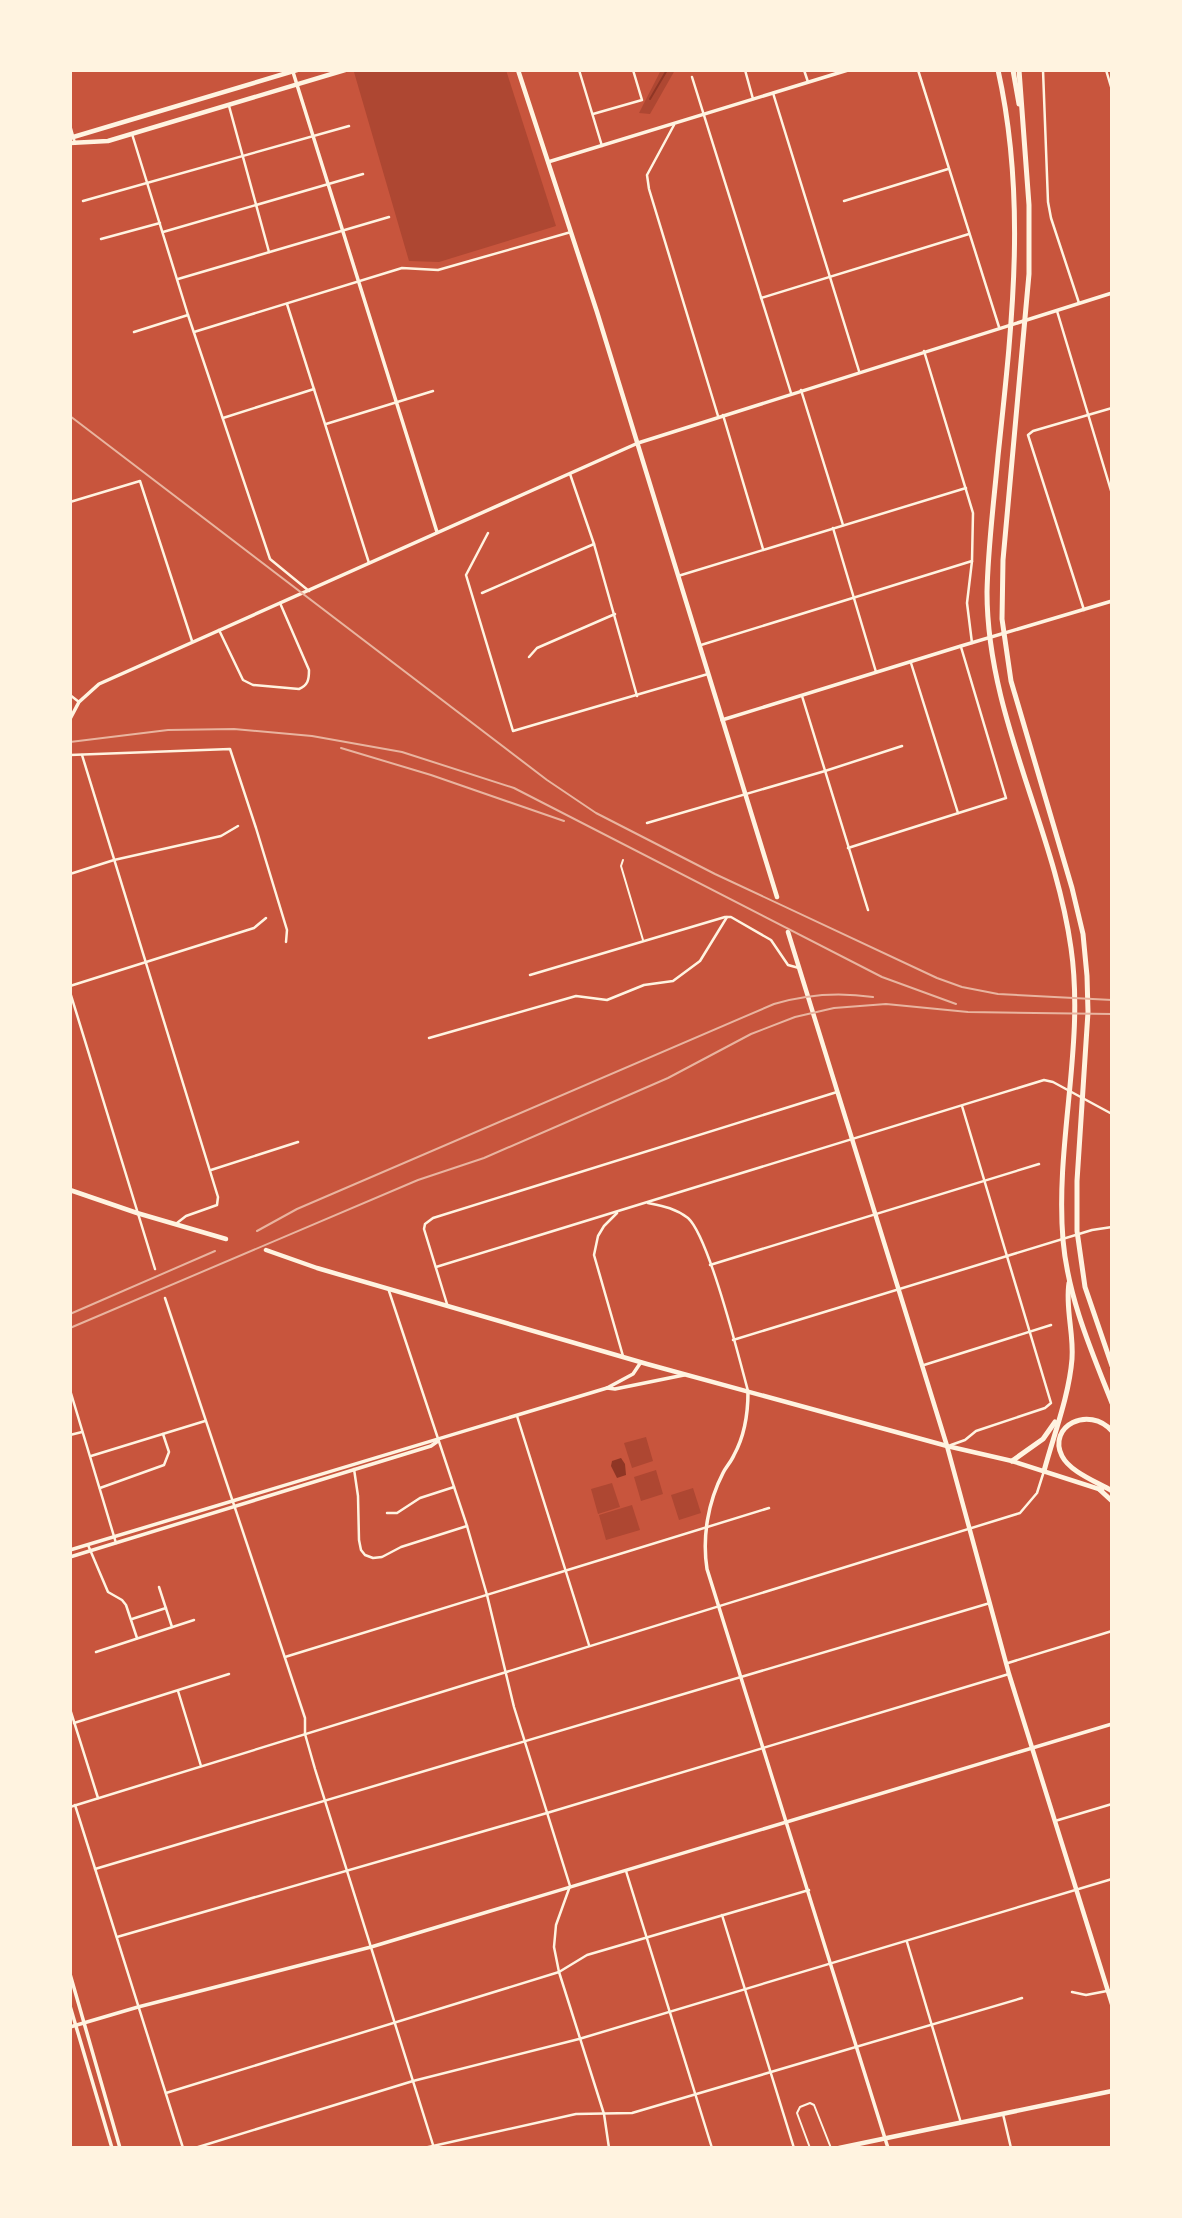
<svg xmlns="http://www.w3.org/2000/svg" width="1182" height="2218" font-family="Barlow,sans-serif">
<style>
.green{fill:#ae4732}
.water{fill:#8f3625}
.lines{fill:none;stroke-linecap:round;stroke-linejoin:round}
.stream{stroke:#8f3625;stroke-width:2}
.service{stroke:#fff3e0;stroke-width:2}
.minor{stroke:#fff3e0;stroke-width:2.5}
.tertiary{stroke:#fff3e0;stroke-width:3.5}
.secondary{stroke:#fff3e0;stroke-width:3.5}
.primary{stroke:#fff3e0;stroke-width:4.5}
.motorway{stroke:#fff3e0;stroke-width:5}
.rail{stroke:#e9b49f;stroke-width:2}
</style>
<rect width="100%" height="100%" fill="#c8553d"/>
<g class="green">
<path d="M 363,70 L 506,70 L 556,226 L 439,262 L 409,261 L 354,72 Z"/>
<path d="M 661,70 L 675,70 L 650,114 L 639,113 Z"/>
<path d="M 646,1437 L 653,1461 L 632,1468 L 624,1443 Z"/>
<path d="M 656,1470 L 663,1494 L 641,1501 L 634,1477 Z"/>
<path d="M 612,1483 L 620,1507 L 598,1514 L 591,1489 Z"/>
<path d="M 693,1488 L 701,1513 L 679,1520 L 671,1495 Z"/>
<path d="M 632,1505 L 640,1530 L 606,1540 L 599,1515 Z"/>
</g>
<path class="water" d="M 621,1458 L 625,1464 L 626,1475 L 617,1478 L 611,1466 L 612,1461 Z"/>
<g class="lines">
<path class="stream" d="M 650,99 L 667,70"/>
<g class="service">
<path d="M 623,860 L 621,866 L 643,940"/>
<path d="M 810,2148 L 797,2113 L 800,2107 L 810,2103 L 814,2105 L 831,2148"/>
</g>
<g class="minor">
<path d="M 579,70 L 602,146"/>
<path d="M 745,70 L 753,99"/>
<path d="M 804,70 L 808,82"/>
<path d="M 918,70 L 999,327"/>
<path d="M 1043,70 L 1048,202 L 1051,218 L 1079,303"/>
<path d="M 1106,70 L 1112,90"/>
<path d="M 692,77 L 791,393"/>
<path d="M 773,93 L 859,371"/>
<path d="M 229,106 L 269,252"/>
<path d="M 593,114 L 642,100 L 633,70"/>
<path d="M 70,125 L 75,143"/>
<path d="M 674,125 L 647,175 L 649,189 L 718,416"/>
<path d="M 132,134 L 188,315 L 270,559 L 309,591"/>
<path d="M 83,201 L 349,126"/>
<path d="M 844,201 L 948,169"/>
<path d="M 163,232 L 363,174"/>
<path d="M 101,239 L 160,223"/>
<path d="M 178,279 L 389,217"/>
<path d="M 761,298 L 969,234"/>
<path d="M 287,304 L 369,563"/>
<path d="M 1057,311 L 1112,494"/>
<path d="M 134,332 L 188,315"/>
<path d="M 194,332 L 402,268 L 438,270 L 571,232"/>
<path d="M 924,351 L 973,513 L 972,561 L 967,603 L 972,643"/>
<path d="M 801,390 L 843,525"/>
<path d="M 723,415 L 763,549"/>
<path d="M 223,418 L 314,389"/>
<path d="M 326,424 L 433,391"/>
<path d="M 570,474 L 594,544 L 637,696"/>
<path d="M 70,502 L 140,481 L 192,641"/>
<path d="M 833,528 L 876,672"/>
<path d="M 488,533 L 466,575 L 513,731 L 708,674"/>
<path d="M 678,576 L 966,488"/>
<path d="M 482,593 L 594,544"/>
<path d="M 1084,610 L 1028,435 L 1033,431 L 1112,408"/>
<path d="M 219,630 L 243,680 L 253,685 L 299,689 C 308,685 309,680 309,670 L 280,603"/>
<path d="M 701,645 L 972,561"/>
<path d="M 529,657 L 537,648 L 615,614"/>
<path d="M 911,663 L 958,813"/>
<path d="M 70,695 L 79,702"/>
<path d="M 802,696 L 868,910"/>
<path d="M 70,755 L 230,749 L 256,828 L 287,930 L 286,942"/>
<path d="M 82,755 L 218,1197 L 217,1205 L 186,1216 L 177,1223"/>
<path d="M 647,823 L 825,771 L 902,746"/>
<path d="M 848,848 L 1006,798 L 961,647"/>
<path d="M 70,874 L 114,860 L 221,836 L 238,826"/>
<path d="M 530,975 L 725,917 L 731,917 L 771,940 L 788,965 L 799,968"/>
<path d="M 70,986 L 254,928 L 266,918"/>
<path d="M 70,992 L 155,1269"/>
<path d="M 429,1038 L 576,996 L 607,1000 L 644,985 L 673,981 L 700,961 L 727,917"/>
<path d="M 211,1170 L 298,1142"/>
<path d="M 648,1203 C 663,1206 675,1208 688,1218 C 709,1237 739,1358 748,1391"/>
<path d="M 617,1213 L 604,1226 L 598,1236 L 594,1255 L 623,1356"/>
<path d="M 710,1265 L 1039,1164"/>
<path d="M 436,1267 L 1044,1080 L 1053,1082 L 1112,1114"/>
<path d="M 389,1291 L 467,1526 L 487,1595 L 514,1707 L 570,1886 L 556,1925 L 554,1947 L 559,1972 L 604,2114 L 609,2148"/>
<path d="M 165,1298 L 305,1718 L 305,1734 L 315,1769 L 434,2148"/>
<path d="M 447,1304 L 424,1229 L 425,1224 L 433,1218 L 837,1092"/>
<path d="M 733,1340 L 1092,1230 L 1112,1227"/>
<path d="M 924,1365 L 1051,1325"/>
<path d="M 70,1390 L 116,1543"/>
<path d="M 517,1416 L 589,1645"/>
<path d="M 70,1435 L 82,1432"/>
<path d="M 951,1445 L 965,1440 L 976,1431 L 1045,1408 L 1051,1403 L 962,1106"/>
<path d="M 91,1456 L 205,1421"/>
<path d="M 354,1469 L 358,1496 L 359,1540 L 361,1550 L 365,1555 L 373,1558 L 382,1557 L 401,1547 L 467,1526"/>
<path d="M 100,1488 L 164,1465 L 169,1452 L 163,1434"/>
<path d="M 387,1513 L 397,1513 L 420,1498 L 454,1487"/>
<path d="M 88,1545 L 108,1592 L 122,1600 L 126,1605 L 137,1638"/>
<path d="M 159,1587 L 172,1627"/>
<path d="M 132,1619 L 166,1608"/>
<path d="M 96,1652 L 194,1620"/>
<path d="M 285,1657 L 769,1508"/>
<path d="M 1008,1663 L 1112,1631"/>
<path d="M 178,1691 L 201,1766"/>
<path d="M 70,1709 L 98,1798"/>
<path d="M 74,1723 L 229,1674"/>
<path d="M 75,1805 L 183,2148"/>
<path d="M 70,1807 L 1020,1513 L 1037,1493 L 1044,1471"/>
<path d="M 1055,1821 L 1112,1804"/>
<path d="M 95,1869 L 990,1603"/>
<path d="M 626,1871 L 712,2148"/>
<path d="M 722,1915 L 794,2148"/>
<path d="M 117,1937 L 547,1813 L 1009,1674"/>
<path d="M 907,1942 L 961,2123"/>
<path d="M 1072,1992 L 1086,1995 L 1112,1990"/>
<path d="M 166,2093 L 559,1972 L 587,1955 L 809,1890"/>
<path d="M 1003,2114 L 1011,2148"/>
<path d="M 195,2148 L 413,2081 L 579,2039 L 1112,1879"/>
<path d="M 424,2148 L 576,2114 L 632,2113 L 1022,1998"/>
</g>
<g class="tertiary">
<path d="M 293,72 L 437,532"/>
<path d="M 548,162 L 848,70"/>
<path d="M 722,720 L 961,646 L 1112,601"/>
<path d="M 70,1974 L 120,2148"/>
<path d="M 70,2006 L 112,2148"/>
</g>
<g class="secondary">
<path d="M 70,719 L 79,702 L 99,684 L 638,443 L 1112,293"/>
<path d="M 607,1388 L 615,1389 L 684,1375"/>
<path d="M 748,1392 C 748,1414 745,1435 734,1455 C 731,1462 726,1467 723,1473 C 708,1502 702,1537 707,1569 L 888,2148"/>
<path d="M 70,1550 L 607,1388 L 633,1374 L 641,1362"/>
<path d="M 70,1557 L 431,1446 L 438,1441"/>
<path d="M 70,2027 L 138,2007 L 371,1947 L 1112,1724"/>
</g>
<g class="primary">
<path d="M 518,70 L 597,312 L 777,897"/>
<path d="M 70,138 L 297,70"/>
<path d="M 70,143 L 108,141 L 345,70"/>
<path d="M 788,932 L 947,1446 L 1009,1674 L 1112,2004"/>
<path d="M 70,1190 L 137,1213 L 226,1239"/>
<path d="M 266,1250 L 317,1268 L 647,1364 L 947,1446 L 1012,1461 L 1102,1490"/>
<path d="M 839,2148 L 1112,2091"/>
</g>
<g class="motorway">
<path d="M 998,70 C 1027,200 1012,325 998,456 C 994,501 988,546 987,592 C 987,716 1054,827 1071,948 C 1085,1045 1055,1143 1063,1240 C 1068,1297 1091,1350 1112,1403"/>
<path d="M 1013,70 L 1019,104"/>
<path d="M 1019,70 L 1029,205 L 1029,274 L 1003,560 L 1002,619 L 1011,681 L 1072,888 L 1083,934 L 1087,976 L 1088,1012 L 1077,1181 L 1077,1231 L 1085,1287 L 1112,1366"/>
<path d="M 1112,1431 C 1089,1405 1047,1426 1062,1456 C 1070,1472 1097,1482 1112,1491"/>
<path d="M 1012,1461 L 1043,1439 L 1055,1422"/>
<path d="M 1044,1471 C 1054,1434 1069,1396 1072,1359 C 1074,1333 1065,1308 1069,1283"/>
<path d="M 1099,1489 L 1112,1501"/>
</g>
<g class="rail">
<path d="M 70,416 L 547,780 L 596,813 L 715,874 L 937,978 L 962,987 L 998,994 L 1112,1000"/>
<path d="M 70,742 L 168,730 L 234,729 L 312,736 L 402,752 L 514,788 L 882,977 L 956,1004"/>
<path d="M 341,748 L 431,775 L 564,821"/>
<path d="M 257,1231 L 297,1209 L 774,1004 C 807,994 839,992 873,997"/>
<path d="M 70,1314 L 215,1251"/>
<path d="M 70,1328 L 418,1180 L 484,1158 L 668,1078 L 751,1034 L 795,1017 L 834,1008 L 886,1004 L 968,1012 L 1112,1014"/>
</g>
</g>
<rect width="1182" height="2218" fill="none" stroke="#fff3e0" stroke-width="144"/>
</svg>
